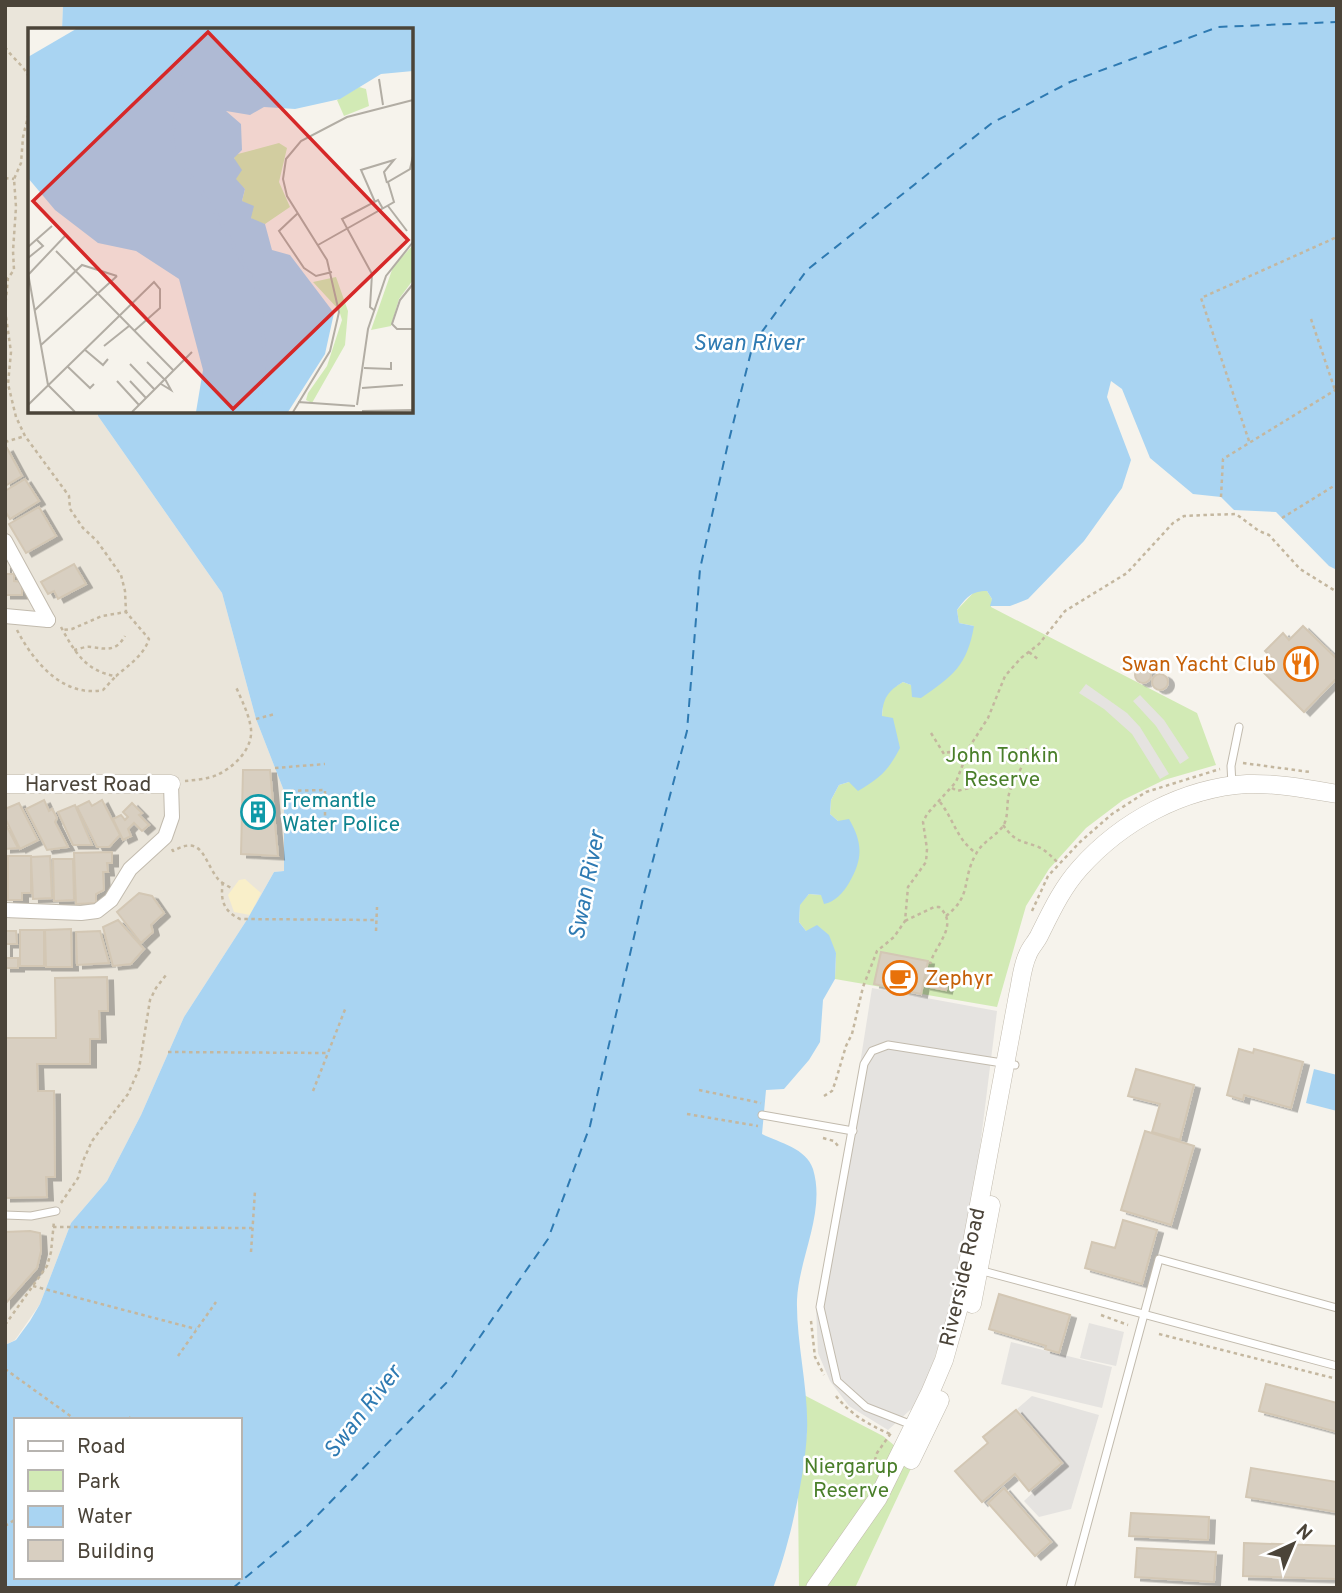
<svg xmlns="http://www.w3.org/2000/svg" width="1342" height="1593" font-family="Overpass,sans-serif">
<style>
.residential{fill:#eae5da}
.green{fill:#d2eab5}
.sand{fill:#f9efc9}
.parking{fill:#e5e3e0}
.water{fill:#a9d4f2;fill-rule:evenodd}
.lines{fill:none;stroke-linecap:round;stroke-linejoin:round}
.ferry{stroke:#2e7ab2;stroke-width:2;stroke-dasharray:9 7;stroke-linecap:butt}
.building{fill:#d8cfc1;stroke:#d3c7b4;stroke-width:2;filter:url(#shadow)}
.service-casing{stroke:#c2bbae;stroke-width:9}
.minor-casing{stroke:#c2bbae;stroke-width:16}
.tertiary-casing{stroke:#c2bbae;stroke-width:19}
.path{stroke:#c4b79f;stroke-width:2.5;stroke-dasharray:3.5 3.5;stroke-linecap:butt}
.service{stroke:#fff;stroke-width:7}
.minor{stroke:#fff;stroke-width:14}
.tertiary{stroke:#fff;stroke-width:18}
.labels{text-anchor:middle;stroke-width:5;stroke-linejoin:round;paint-order:stroke}
.food-label{font-size:21px;fill:#c56008;stroke:#fff;text-anchor:end}
.park-label{font-size:21px;fill:#4a7f2a;stroke:#fff}
.street-label{font-size:21px;fill:#4b4439;stroke:#fff}
.culture-label{font-size:21px;fill:#0d838f;stroke:#fff;text-anchor:start}
.water-label{font-size:23px;font-style:italic;fill:#2e7ab2;stroke:#fff}
.inset-river{fill:none;stroke:#a9d4f2;stroke-width:3.5}
.inset-road{fill:none;stroke:#b2ada4;stroke-width:2}
.view{fill:#d62828;fill-opacity:0.15;stroke:#d62828;stroke-width:3.5}
.inset-edge{fill:none;stroke:#4b4439;stroke-width:3.5}
</style>
<defs>
<filter id="shadow"><feDropShadow dx="6" dy="3.5" stdDeviation="0" flood-color="#0004"/></filter>
</defs>
<rect width="100%" height="100%" fill="#f6f3ec"/>
<path class="residential" d="M 5,5 L 63,5 L 62,30 L 30,30 L 30,411 L 98,411 L 98,416 L 222,593 L 256,719 L 284,791 L 284,871 L 274,872 L 248,918 L 184,1017 L 141,1115 L 107,1181 L 71,1223 L 40,1304 L 15,1340 L 5,1345 Z"/>
<g class="green">
<path d="M 975,591 L 987,591 L 992,599 L 991,607 L 1197,713 L 1216,765 L 1164,780 L 1123,800 L 1086,828 L 1049,869 L 1026,906 L 997,1007 L 835,979 L 836,953 L 806,931 L 799,922 L 800,904 L 809,894 L 821,895 L 838,821 L 830,814 L 831,800 L 839,785 L 849,782 L 882,717 L 883,700 L 891,689 L 903,682 L 911,685 L 974,626 L 959,623 L 957,610 Z"/>
<path d="M 804,1395 L 883,1436 L 914,1462 L 855,1588 L 799,1588 L 798,1494 L 807,1431 Z"/>
</g>
<path class="sand" d="M 245,879 L 261,893 L 250,915 L 234,912 L 228,895 L 239,880 Z"/>
<g class="parking">
<path d="M 1086,684 L 1127,713 L 1140,727 L 1169,774 L 1160,779 L 1132,734 L 1104,709 L 1079,693 Z"/>
<path d="M 1140,695 L 1164,720 L 1189,758 L 1180,764 L 1156,726 L 1133,701 Z"/>
<path d="M 872,988 L 997,1011 L 971,1219 L 940,1342 L 919,1402 L 888,1430 L 849,1406 L 830,1381 L 818,1353 L 816,1308 L 843,1172 Z"/>
<path d="M 1089,1323 L 1124,1332 L 1116,1366 L 1080,1358 Z"/>
<path d="M 1011,1342 L 1112,1367 L 1102,1408 L 1001,1384 Z"/>
<path d="M 1032,1396 L 1099,1415 L 1071,1509 L 1039,1517 L 1024,1501 L 1064,1464 L 1017,1409 Z"/>
</g>
<g class="water">
<path d="M 63,5 L 1337,5 L 1337,570 L 1329,566 L 1276,512 L 1234,510 L 1221,497 L 1193,494 L 1150,458 L 1122,389 L 1111,381 L 1107,397 L 1131,460 L 1122,488 L 1084,541 L 1028,599 L 1010,606 L 990,606 L 992,599 L 987,591 C 971,591 966,598 957,610 L 959,623 L 974,626 C 967,666 953,676 921,698 L 912,697 L 911,685 L 903,682 C 888,691 883,698 882,716 L 893,718 L 900,748 C 888,771 880,778 858,791 L 849,782 L 839,785 L 831,800 L 830,814 L 838,821 L 849,819 C 863,843 863,859 849,883 C 843,893 835,902 824,904 L 821,895 L 809,894 L 800,905 L 799,922 L 806,931 L 817,925 L 829,935 L 836,953 L 835,979 L 823,1000 L 820,1042 L 809,1060 L 784,1089 L 766,1090 L 762,1134 C 780,1143 806,1148 813,1169 C 826,1212 799,1257 797,1300 C 796,1342 809,1390 807,1432 C 805,1476 789,1547 773,1588 L 5,1588 L 5,1345 L 16,1340 L 30,1321 L 40,1304 L 71,1223 L 107,1181 L 141,1115 L 184,1017 L 248,918 L 274,872 L 284,871 L 284,791 L 256,719 L 222,593 L 98,416 L 98,411 L 411,411 L 411,30 L 62,30 ZM 16,1420 L 240,1420 L 240,1577 L 16,1577 Z"/>
<path d="M 1314,1069 L 1337,1075 L 1337,1111 L 1306,1103 Z"/>
</g>
<g class="lines">
<path class="ferry" d="M 233,1588 L 307,1526 L 452,1377 L 548,1239 L 590,1126 L 644,894 L 687,731 L 700,569 L 727,448 L 753,344 L 807,270 L 992,123 L 1070,82 L 1218,27 L 1337,22"/>
</g>
<g class="building">
<path d="M 7,448 L 22,476 L 5,486 L 5,449 Z"/>
<path d="M 25,479 L 39,501 L 10,519 L 5,511 L 5,491 Z"/>
<path d="M 39,507 L 56,536 L 26,553 L 9,524 Z"/>
<path d="M 5,564 L 5,574 L 14,574 L 14,581 L 22,582 L 22,595 L 5,595 Z"/>
<path d="M 74,564 L 86,584 L 58,599 L 54,591 L 48,594 L 41,582 Z"/>
<path d="M 1303,626 L 1337,659 L 1337,678 L 1304,712 L 1261,670 L 1272,658 L 1265,651 L 1283,633 L 1289,640 Z"/>
<circle cx="1143" cy="675" r="8"/>
<circle cx="1160" cy="682" r="8"/>
<path d="M 243,770 L 270,770 L 278,856 L 241,854 Z"/>
<path d="M 44,800 L 49,811 L 52,809 L 57,818 L 55,822 L 68,847 L 47,850 L 26,809 Z"/>
<path d="M 102,800 L 120,835 L 109,847 L 97,847 L 77,807 L 89,801 L 92,806 Z"/>
<path d="M 19,803 L 38,840 L 20,849 L 5,818 L 5,809 Z"/>
<path d="M 132,803 L 142,813 L 139,815 L 149,825 L 142,831 L 134,823 L 128,829 L 131,836 L 123,840 L 113,819 L 121,815 L 125,820 L 128,817 L 123,812 Z"/>
<path d="M 75,805 L 92,845 L 73,845 L 58,812 Z"/>
<path d="M 5,823 L 18,848 L 5,849 Z"/>
<path d="M 112,852 L 112,863 L 107,863 L 108,872 L 103,872 L 104,890 L 96,894 L 96,903 L 76,904 L 74,853 Z"/>
<path d="M 8,856 L 31,856 L 31,893 L 22,893 L 22,900 L 8,900 Z"/>
<path d="M 50,856 L 52,898 L 33,899 L 31,857 Z"/>
<path d="M 53,859 L 73,859 L 74,900 L 54,901 Z"/>
<path d="M 139,893 L 152,896 L 164,913 L 151,925 L 153,932 L 141,943 L 117,912 Z"/>
<path d="M 118,920 L 144,949 L 131,964 L 113,966 L 103,927 Z"/>
<path d="M 71,929 L 72,967 L 46,967 L 45,930 Z"/>
<rect x="20" y="930" width="24" height="36"/>
<path d="M 5,931 L 16,931 L 17,944 L 6,944 L 6,958 L 18,958 L 18,968 L 5,968 Z"/>
<path d="M 100,931 L 109,963 L 77,965 L 76,932 Z"/>
<path d="M 881,952 L 928,961 L 921,994 L 874,984 Z"/>
<path d="M 927,973 L 949,977 L 946,990 L 925,986 Z"/>
<path d="M 107,977 L 108,1011 L 99,1011 L 100,1039 L 90,1039 L 90,1064 L 37,1064 L 38,1091 L 54,1091 L 55,1177 L 46,1177 L 47,1197 L 5,1198 L 5,1038 L 56,1038 L 55,978 Z"/>
<path d="M 1239,1049 L 1253,1053 L 1254,1049 L 1303,1062 L 1291,1108 L 1244,1095 L 1243,1100 L 1227,1095 Z"/>
<path d="M 1136,1069 L 1194,1085 L 1180,1140 L 1152,1132 L 1160,1104 L 1128,1096 Z"/>
<path d="M 1145,1131 L 1194,1146 L 1171,1225 L 1121,1210 Z"/>
<path d="M 1123,1220 L 1157,1230 L 1142,1284 L 1085,1268 L 1092,1242 L 1115,1248 Z"/>
<path d="M 30,1231 L 40,1233 L 41,1251 L 37,1268 L 5,1304 L 5,1232 Z"/>
<path d="M 999,1294 L 1070,1315 L 1059,1353 L 1045,1349 L 1046,1346 L 989,1329 Z"/>
<path d="M 1266,1384 L 1337,1403 L 1337,1432 L 1259,1411 Z"/>
<path d="M 1016,1410 L 1062,1463 L 1029,1491 L 1015,1474 L 982,1502 L 955,1471 L 988,1443 L 983,1437 Z"/>
<path d="M 1251,1468 L 1337,1482 L 1337,1512 L 1246,1497 Z"/>
<path d="M 1004,1488 L 1051,1542 L 1035,1556 L 988,1503 Z"/>
<path d="M 1131,1513 L 1209,1517 L 1208,1540 L 1129,1536 Z"/>
<path d="M 1244,1543 L 1337,1546 L 1337,1579 L 1243,1576 Z"/>
<path d="M 1137,1548 L 1216,1552 L 1214,1582 L 1135,1577 Z"/>
</g>
<g class="lines">
<g class="service-casing">
<g id="service">
<path d="M 1232,785 L 1231,766 L 1239,727"/>
<path d="M 762,1115 L 853,1131"/>
<path d="M 5,1215 L 31,1216 L 56,1211"/>
<path d="M 979,1270 L 1337,1366"/>
<path d="M 912,1425 L 866,1407 L 837,1381 L 820,1307 L 864,1064 L 872,1051 L 888,1045 L 1015,1065"/>
<path d="M 1070,1588 L 1159,1259 L 1337,1308"/>
</g>
</g>
<g class="minor-casing">
<g id="minor">
<path d="M 5,541 L 48,620"/>
<path d="M 5,616 L 48,620"/>
<path d="M 5,910 L 81,913 L 97,911 L 111,900 L 130,869 L 165,837 L 172,817 L 171,784"/>
</g>
</g>
<g class="tertiary-casing">
<g id="tertiary">
<path d="M 5,784 L 171,784"/>
<path d="M 972,1304 L 991,1205"/>
<path d="M 911,1460 L 940,1400"/>
<path d="M 815,1588 L 878,1498 L 930,1393 L 944,1360 L 962,1296 L 1018,995 C 1021,982 1022,966 1028,954 C 1030,948 1036,942 1039,936 C 1051,912 1062,888 1080,868 C 1122,821 1183,788 1247,784 C 1277,783 1308,789 1337,794"/>
</g>
</g>
<g class="path">
<path d="M 5,47 C 13,59 26,67 30,80"/>
<path d="M 5,178 L 14,179"/>
<path d="M 5,309 L 8,278 L 14,270 L 13,251 L 16,207 L 14,179 L 21,163 L 23,137 L 30,108"/>
<path d="M 5,310 L 11,352 L 8,384 L 16,417 L 25,436 L 69,496 L 70,509 L 83,528 L 97,541 L 121,575 L 125,591 L 126,612"/>
<path d="M 1311,319 L 1335,390"/>
<path d="M 1249,441 L 1201,298 L 1337,237"/>
<path d="M 5,442 L 25,436"/>
<path d="M 1221,497 L 1223,459 L 1337,389"/>
<path d="M 1282,518 L 1337,484"/>
<path d="M 61,627 C 74,651 86,672 116,676 C 129,665 144,655 149,639 L 126,612 L 102,616 L 72,629 L 63,630"/>
<path d="M 17,630 C 33,661 63,698 103,690 L 116,676"/>
<path d="M 74,650 C 79,649 86,646 91,647 C 106,649 116,652 125,636"/>
<path d="M 1029,652 L 1039,660"/>
<path d="M 256,719 L 275,714"/>
<path d="M 931,733 L 944,754 L 949,752 L 967,758"/>
<path d="M 1243,763 L 1310,772"/>
<path d="M 275,768 L 325,764"/>
<path d="M 185,781 C 195,780 208,779 217,775 C 234,767 253,749 251,729 C 249,714 242,701 236,687"/>
<path d="M 952,788 L 957,791 L 989,783 L 1013,784"/>
<path d="M 284,791 L 325,790 L 325,824"/>
<path d="M 940,802 C 954,820 957,840 976,853"/>
<path d="M 1003,825 C 1015,841 1018,840 1036,846 C 1045,849 1052,857 1059,864"/>
<path d="M 172,849 L 173,851 C 203,834 203,860 218,879 C 221,883 228,886 233,889"/>
<path d="M 223,882 C 220,899 223,911 240,919 L 376,920"/>
<path d="M 1032,911 L 1048,876 L 1080,842 L 1112,814 L 1146,792 L 1220,769"/>
<path d="M 946,916 C 973,895 961,880 976,854 C 982,842 995,837 1003,826 C 1009,817 1006,805 1009,794 C 1014,776 1025,769 1026,748"/>
<path d="M 905,921 L 934,907 L 939,907 C 960,925 935,945 930,964"/>
<path d="M 376,931 L 377,907"/>
<path d="M 168,1052 L 328,1053"/>
<path d="M 699,1090 L 761,1103"/>
<path d="M 313,1091 L 346,1007"/>
<path d="M 824,1096 L 832,1091 L 835,1083 L 846,1046 L 852,1034 L 863,987 L 877,951 L 894,937 L 905,921 L 908,887 L 926,862 L 927,849 L 923,822 L 927,814 L 956,782 L 970,746 L 988,718 L 1005,676 L 1021,658 L 1039,644 L 1065,611 L 1127,573 L 1173,523 L 1184,516 L 1206,515 L 1236,514 L 1259,531 L 1269,535 L 1300,569 L 1337,592"/>
<path d="M 687,1114 L 758,1126"/>
<path d="M 823,1138 L 834,1141 L 838,1146"/>
<path d="M 61,1203 L 78,1178 L 83,1161 L 92,1141 L 128,1094 L 139,1069 L 150,1000 L 156,988 L 166,975"/>
<path d="M 53,1227 L 252,1228"/>
<path d="M 251,1252 L 255,1191"/>
<path d="M 33,1286 L 196,1329"/>
<path d="M 1101,1315 L 1128,1325"/>
<path d="M 811,1321 L 815,1357 L 824,1375"/>
<path d="M 5,1325 L 47,1266 L 51,1252 L 54,1221"/>
<path d="M 1159,1334 L 1337,1379"/>
<path d="M 178,1356 L 216,1302"/>
<path d="M 5,1369 L 76,1420"/>
<path d="M 836,1396 C 850,1414 869,1425 890,1434"/>
<path d="M 129,1420 L 132,1414"/>
<path d="M 871,1474 L 877,1453 L 891,1433"/>
<path d="M 5,1526 L 16,1519"/>
</g>
<use href="#service" class="service"/>
<use href="#minor" class="minor"/>
<use href="#tertiary" class="tertiary"/>
</g>
<defs>
<g id="restaurant-ring" transform="scale(1.75)"><circle r="9.5" fill="#fff" stroke="#e8710a" stroke-width="1.5"/><path d="M-5-6h1v4h1v-4h1v4h1v-4h1v5L-1.5 .5V6h-2V.5L-5-1ZM5-6V6H3V1.5H1.5Q1.5-4 5-6Z" fill="#e8710a"/></g>
<g id="building-ring" transform="scale(1.75)"><circle r="9.5" fill="#fff" stroke="#0f9aa8" stroke-width="1.5"/><path d="M-4-6H4V6H1V3H-1V6H-4ZM-2.5-4.3h1.7v1.8h-1.7ZM.8-4.3h1.7v1.8H.8ZM-2.5-1h1.7V.8h-1.7ZM.8-1h1.7V.8H.8Z" fill="#0f9aa8"/></g>
<g id="cafe-ring" transform="scale(1.75)"><circle r="9.5" fill="#fff" stroke="#e8710a" stroke-width="1.5"/><path d="M-5.5-4.5H6V0H3Q3 3.5 0 3.5H-2.5Q-5.5 3.5-5.5 0ZM3-3.2v2h1.7v-2ZM-6 4.5H4V6H-6Z" fill="#e8710a"/></g>
</defs>
<g fill-rule="evenodd">
<use href="#restaurant-ring" x="1301" y="664"/>
<use href="#building-ring" x="258" y="812"/>
<use href="#cafe-ring" x="900" y="978"/>
</g>
<g class="labels">
<g class="food-label">
<text x="1276" y="671">Swan Yacht Club</text>
<text x="925" y="985" text-anchor="start">Zephyr</text>
</g>
<g class="park-label">
<text x="1002" y="762">John Tonkin<tspan x="1002" dy="24">Reserve</tspan></text>
<text x="851" y="1473">Niergarup<tspan x="851" dy="24">Reserve</tspan></text>
</g>
<g class="street-label">
<text x="88" y="791">Harvest Road</text>
<text transform="translate(962 1277) rotate(-77)" y="7">Riverside Road</text>
</g>
<g class="culture-label">
<text x="282" y="807">Fremantle<tspan x="282" dy="24">Water Police</tspan></text>
</g>
<g class="water-label">
<text x="748" y="350">Swan River</text>
<text transform="translate(586 885) rotate(-79)" y="8">Swan River</text>
<text transform="translate(362 1411) rotate(-52)" y="8">Swan River</text>
</g>
</g>
<g transform="translate(28 28)">
<rect width="385" height="385" fill="#f6f3ec"/>
<path d="M 331,59 L 338,61 L 341,78 L 316,88 L 309,72 ZM 251,115 L 259,120 L 251,154 L 262,179 L 237,196 L 225,193 L 214,173 L 217,161 L 208,153 L 206,127 ZM 385,217 L 385,252 L 371,271 L 363,298 L 343,302 L 365,239 ZM 308,249 L 320,283 L 317,317 L 284,375 L 278,372 L 280,365 L 299,338 L 314,292 L 311,282 L 285,254 Z" fill="#d2eab5"/>
<path d="M 48,1 L 385,1 L 385,43 L 353,46 L 312,71 L 267,81 L 236,79 L 222,87 L 198,83 L 213,96 L 214,122 L 206,130 L 214,142 L 208,151 L 217,161 L 214,173 L 226,178 L 223,190 L 237,196 L 244,222 L 262,227 L 306,285 L 297,326 L 260,384 L 168,384 L 175,342 L 151,251 L 108,223 L 70,215 L 27,182 L 0,150 L 0,29 Z" fill="#a9d4f2"/>
<path class="inset-river" d="M 189,1 L 167,23 L 155,49 L 144,107 L 146,123 L 186,182 L 232,266 L 237,333 L 230,384"/>
<path class="inset-road" d="M 351,51 L 355,77M 347,174 L 333,142 L 366,132 L 356,144 L 359,155M 360,178 L 379,203M 270,185 L 251,203 L 276,240 L 288,248 L 304,244M 290,217 L 366,174 L 360,154 L 382,141 L 385,128M 0,219 L 24,198M 28,223 L 146,343M 0,230 L 15,218 L 9,212M 0,245 L 20,357M 1,246 L 37,208M 385,256 L 372,272 L 364,296 L 369,301 L 385,301M 7,282 L 54,237 L 89,248M 347,283 L 342,279 L 344,246 L 314,191 L 350,172 L 355,181M 13,317 L 89,248M 76,318 L 101,298M 56,321 L 75,337 L 80,331M 119,334 L 137,352M 102,336 L 127,362M 39,338 L 62,360 L 66,356M 336,340 L 363,341 L 363,334M 89,353 L 111,377M 102,353 L 118,370M 133,356 L 143,362 L 137,351M 20,357 L 47,384M 334,360 L 375,357M 270,374 L 327,378M 0,377 L 126,254 L 132,261 L 132,280 L 106,303M 329,377 L 340,301 L 358,248 L 385,214M 334,383 L 385,382M 104,384 L 164,324M 265,384 L 302,323 L 311,284 L 299,232 L 259,168 L 255,151 L 258,131 L 273,113 L 319,89 L 385,72"/>
<path class="view" d="M 180,4 L 380,212 L 205,381 L 5,173 Z"/>
<rect width="385" height="385" class="inset-edge"/>
</g>
<rect width="1342" height="1593" fill="none" stroke="#4b4439" stroke-width="14"/>
<rect x="14" y="1418" width="228" height="161" fill="#ffffff" stroke="#b7b4b0" stroke-width="2"/>
<rect x="28" y="1441" width="35" height="10" fill="#ffffff" stroke="#b7b4b0" stroke-width="2"/>
<text x="77" y="1453" font-size="21" fill="#4b4439">Road</text>
<rect x="28" y="1470" width="35" height="21" fill="#d2eab5" stroke="#b7b4b0" stroke-width="2"/>
<text x="77" y="1488" font-size="21" fill="#4b4439">Park</text>
<rect x="28" y="1506" width="35" height="21" fill="#a9d4f2" stroke="#b7b4b0" stroke-width="2"/>
<text x="77" y="1523" font-size="21" fill="#4b4439">Water</text>
<rect x="28" y="1540" width="35" height="21" fill="#d8cfc1" stroke="#b7b4b0" stroke-width="2"/>
<text x="77" y="1558" font-size="21" fill="#4b4439">Building</text>
<g transform="translate(1293 1544) rotate(44)" stroke="#ffffff" stroke-width="5" paint-order="stroke">
<path d="M0-5L12 26L0 18L-12 26Z" fill="#4b4439"/>
<text y="-10" font-size="19" font-weight="bold" text-anchor="middle" fill="#4b4439">N</text>
</g>
</svg>
